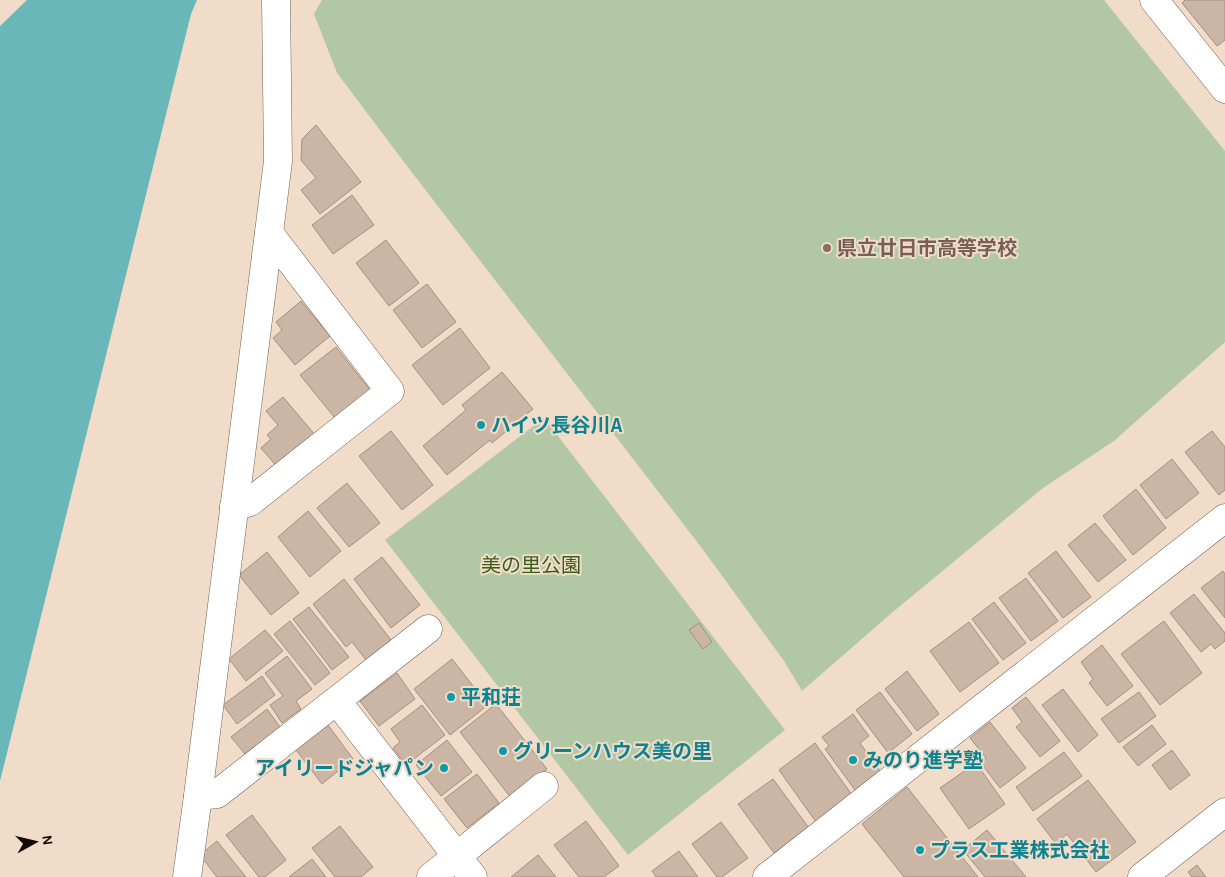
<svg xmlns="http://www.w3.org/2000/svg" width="1225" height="877" font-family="'Alegreya Sans','Noto Sans JP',sans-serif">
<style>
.green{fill:#b2c8a5}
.water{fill:#6ab7ba}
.building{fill:#cbb6a5;stroke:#a3907f}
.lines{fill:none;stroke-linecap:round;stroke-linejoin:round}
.minor-casing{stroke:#726051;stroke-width:29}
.minor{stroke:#fff;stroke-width:28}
.education-dot{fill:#8d6e63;stroke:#f1dcca;stroke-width:2}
.culture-dot{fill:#0f9aa8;stroke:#f1dcca;stroke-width:2}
.labels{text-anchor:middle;stroke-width:4;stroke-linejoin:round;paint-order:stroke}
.education-label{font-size:20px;font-weight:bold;fill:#785e54;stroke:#f1dcca;text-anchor:start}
.culture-label{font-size:20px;font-weight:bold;fill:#0d838f;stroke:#f1dcca;text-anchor:start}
.park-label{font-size:20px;fill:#385e18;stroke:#f1dcca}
</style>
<rect width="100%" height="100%" fill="#f1dcca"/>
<g class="green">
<path d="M 322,0 L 1104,0 L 1225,151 L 1225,342 L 1114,441 L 1043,488 L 894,611 L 802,691 L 784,661 L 701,547 L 410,170 L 337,73 L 314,14 Z"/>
<path d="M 544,418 L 785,730 L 628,855 L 385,540 Z"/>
</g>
<path class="water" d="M 27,0 L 197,0 L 191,14 L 0,781 L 0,26 Z"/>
<g class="building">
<path d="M 1185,0 L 1225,0 L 1225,40 L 1217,46 L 1182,3 Z"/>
<path d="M 316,125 L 361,182 L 320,214 L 301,190 L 316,178 L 301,160 L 302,139 Z"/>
<path d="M 352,195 L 374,225 L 333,254 L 312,225 Z"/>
<path d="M 386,240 L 419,283 L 389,306 L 356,263 Z"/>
<path d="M 427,284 L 456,322 L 422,348 L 393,310 Z"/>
<path d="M 301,301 L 330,336 L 295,365 L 273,338 L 282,330 L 276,322 Z"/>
<path d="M 460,328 L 490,368 L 443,405 L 412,365 Z"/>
<path d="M 336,347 L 370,390 L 335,418 L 300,375 Z"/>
<path d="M 502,372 L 533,409 L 492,443 L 490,440 L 447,475 L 423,446 L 466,410 L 462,405 Z"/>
<path d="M 283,397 L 316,436 L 278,468 L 261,448 L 271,439 L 267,435 L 278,425 L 266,411 Z"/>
<path d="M 391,431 L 433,485 L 402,510 L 359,456 Z"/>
<path d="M 1212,431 L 1225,447 L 1225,490 L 1219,495 L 1185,452 Z"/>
<path d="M 1172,459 L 1199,493 L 1166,519 L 1140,485 Z"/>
<path d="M 347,483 L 380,523 L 349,547 L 317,508 Z"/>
<path d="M 1136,489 L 1166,528 L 1133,555 L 1103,516 Z"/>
<path d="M 308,511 L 341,551 L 310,577 L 278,537 Z"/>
<path d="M 1095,523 L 1126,560 L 1098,582 L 1068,545 Z"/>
<path d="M 1056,551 L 1091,597 L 1063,618 L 1028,573 Z"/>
<path d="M 267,552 L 299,593 L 271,615 L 239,575 Z"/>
<path d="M 382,557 L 420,605 L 391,628 L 354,579 Z"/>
<path d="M 1223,571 L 1225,574 L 1225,618 L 1201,588 Z"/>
<path d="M 1026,578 L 1058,621 L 1031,641 L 999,598 Z"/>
<path d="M 344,579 L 391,640 L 366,660 L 352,642 L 346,647 L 313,604 Z"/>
<path d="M 1194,594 L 1225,633 L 1225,641 L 1215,649 L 1211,644 L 1201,652 L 1170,613 Z"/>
<path d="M 994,602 L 1026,643 L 1003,660 L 972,619 Z"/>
<path d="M 309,607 L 349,657 L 332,670 L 293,619 Z"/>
<path d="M 290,621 L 330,673 L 315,685 L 274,634 Z"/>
<path d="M 1164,621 L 1202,673 L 1160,705 L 1121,654 Z"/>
<path d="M 969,622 L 999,663 L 960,692 L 930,651 Z"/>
<path d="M 699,623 L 712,642 L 703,649 L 689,630 Z"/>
<path d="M 265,630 L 283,651 L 246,681 L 229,659 Z"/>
<path d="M 1102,645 L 1133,686 L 1107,706 L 1089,683 L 1093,679 L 1081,662 Z"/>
<path d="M 287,656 L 312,689 L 296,701 L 301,709 L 282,723 L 270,705 L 283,696 L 265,673 Z"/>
<path d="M 452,659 L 488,705 L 450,735 L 414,689 Z"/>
<path d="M 907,671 L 939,714 L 917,731 L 885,689 Z"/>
<path d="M 397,673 L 415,699 L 379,726 L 360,701 Z"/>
<path d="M 262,676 L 275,695 L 237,724 L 223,705 Z"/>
<path d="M 1063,689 L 1098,735 L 1078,752 L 1042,705 Z"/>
<path d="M 880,692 L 912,734 L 888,753 L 856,710 Z"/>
<path d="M 1139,692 L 1156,716 L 1119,743 L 1101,719 Z"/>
<path d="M 1026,697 L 1060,741 L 1040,757 L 1016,727 L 1022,722 L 1012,708 Z"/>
<path d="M 496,704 L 547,769 L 511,798 L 460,732 Z"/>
<path d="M 422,705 L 445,735 L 406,765 L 393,748 L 400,742 L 391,729 Z"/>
<path d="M 267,709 L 280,727 L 245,754 L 231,737 Z"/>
<path d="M 853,714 L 869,736 L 860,743 L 880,771 L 855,790 L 825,749 L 829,746 L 822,737 Z"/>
<path d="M 990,722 L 1026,768 L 1000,788 L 980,762 L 986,758 L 970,738 Z"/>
<path d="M 328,725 L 353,759 L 322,784 L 296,750 Z"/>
<path d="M 1152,725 L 1166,744 L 1138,766 L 1123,747 Z"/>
<path d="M 447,740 L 472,772 L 441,796 L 416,765 Z"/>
<path d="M 815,743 L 852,795 L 816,822 L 779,770 Z"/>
<path d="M 1172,750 L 1190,775 L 1170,790 L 1152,765 Z"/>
<path d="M 1064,752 L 1082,776 L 1033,811 L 1016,787 Z"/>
<path d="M 976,763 L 1005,804 L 969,829 L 940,788 Z"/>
<path d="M 477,774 L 499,803 L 467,828 L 444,799 Z"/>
<path d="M 773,779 L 809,828 L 774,853 L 738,804 Z"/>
<path d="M 1088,780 L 1136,842 L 1096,872 L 1067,834 L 1056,844 L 1037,819 Z"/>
<path d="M 907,787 L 978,877 L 904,877 L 862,824 Z"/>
<path d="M 252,815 L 286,860 L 265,877 L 259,877 L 226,835 Z"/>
<path d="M 586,821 L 619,866 L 604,877 L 579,877 L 554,845 Z"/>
<path d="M 721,822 L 748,858 L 722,877 L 717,877 L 692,844 Z"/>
<path d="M 340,826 L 373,867 L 361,877 L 335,877 L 312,848 Z"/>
<path d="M 987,830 L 1026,877 L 985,877 L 963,850 Z"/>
<path d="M 217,841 L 246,877 L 217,877 L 200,855 Z"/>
<path d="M 679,851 L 698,877 L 656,877 L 652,871 Z"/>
<path d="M 538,855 L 556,877 L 511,877 Z"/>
<path d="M 312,859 L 326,877 L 289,877 Z"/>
<path d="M 1197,865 L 1206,877 L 1192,877 L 1188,872 Z"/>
</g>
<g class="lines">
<g class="minor-casing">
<g id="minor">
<path d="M 1154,0 L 1225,89"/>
<path d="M 234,507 L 250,502 L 390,391 L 269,233"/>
<path d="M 337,701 L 473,877"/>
<path d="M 198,796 L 217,794 L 428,629"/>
<path d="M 187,877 L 198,796 L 278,161 L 276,0"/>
<path d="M 431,877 L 544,786"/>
<path d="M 767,877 L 1225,518"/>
<path d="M 1142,877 L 1225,812"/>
</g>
</g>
<use href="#minor" class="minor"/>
</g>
<circle class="education-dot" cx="827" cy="248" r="5"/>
<g class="culture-dot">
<circle cx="481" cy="425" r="5"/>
<circle cx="451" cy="697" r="5"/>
<circle cx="503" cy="751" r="5"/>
<circle cx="853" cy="760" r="5"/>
<circle cx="444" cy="768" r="5"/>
<circle cx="920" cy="850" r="5"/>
</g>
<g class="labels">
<g class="education-label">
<text x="837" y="255">県立廿日市高等学校</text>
</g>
<g class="culture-label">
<text x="491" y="432">ハイツ長谷川A</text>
<text x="461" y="704">平和荘</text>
<text x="513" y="758">グリーンハウス美の里</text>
<text x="863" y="767">みのり進学塾</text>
<text x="434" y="775" text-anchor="end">アイリードジャパン</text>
<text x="930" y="857">プラス工業株式会社</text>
</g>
<g class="park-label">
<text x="531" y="572">美の里公園</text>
</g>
</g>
<g transform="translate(35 842) rotate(82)" stroke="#f1dcca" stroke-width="4" paint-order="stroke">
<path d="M0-4L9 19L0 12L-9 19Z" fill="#110a05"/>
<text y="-8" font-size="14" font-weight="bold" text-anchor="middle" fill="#110a05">N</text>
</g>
</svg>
